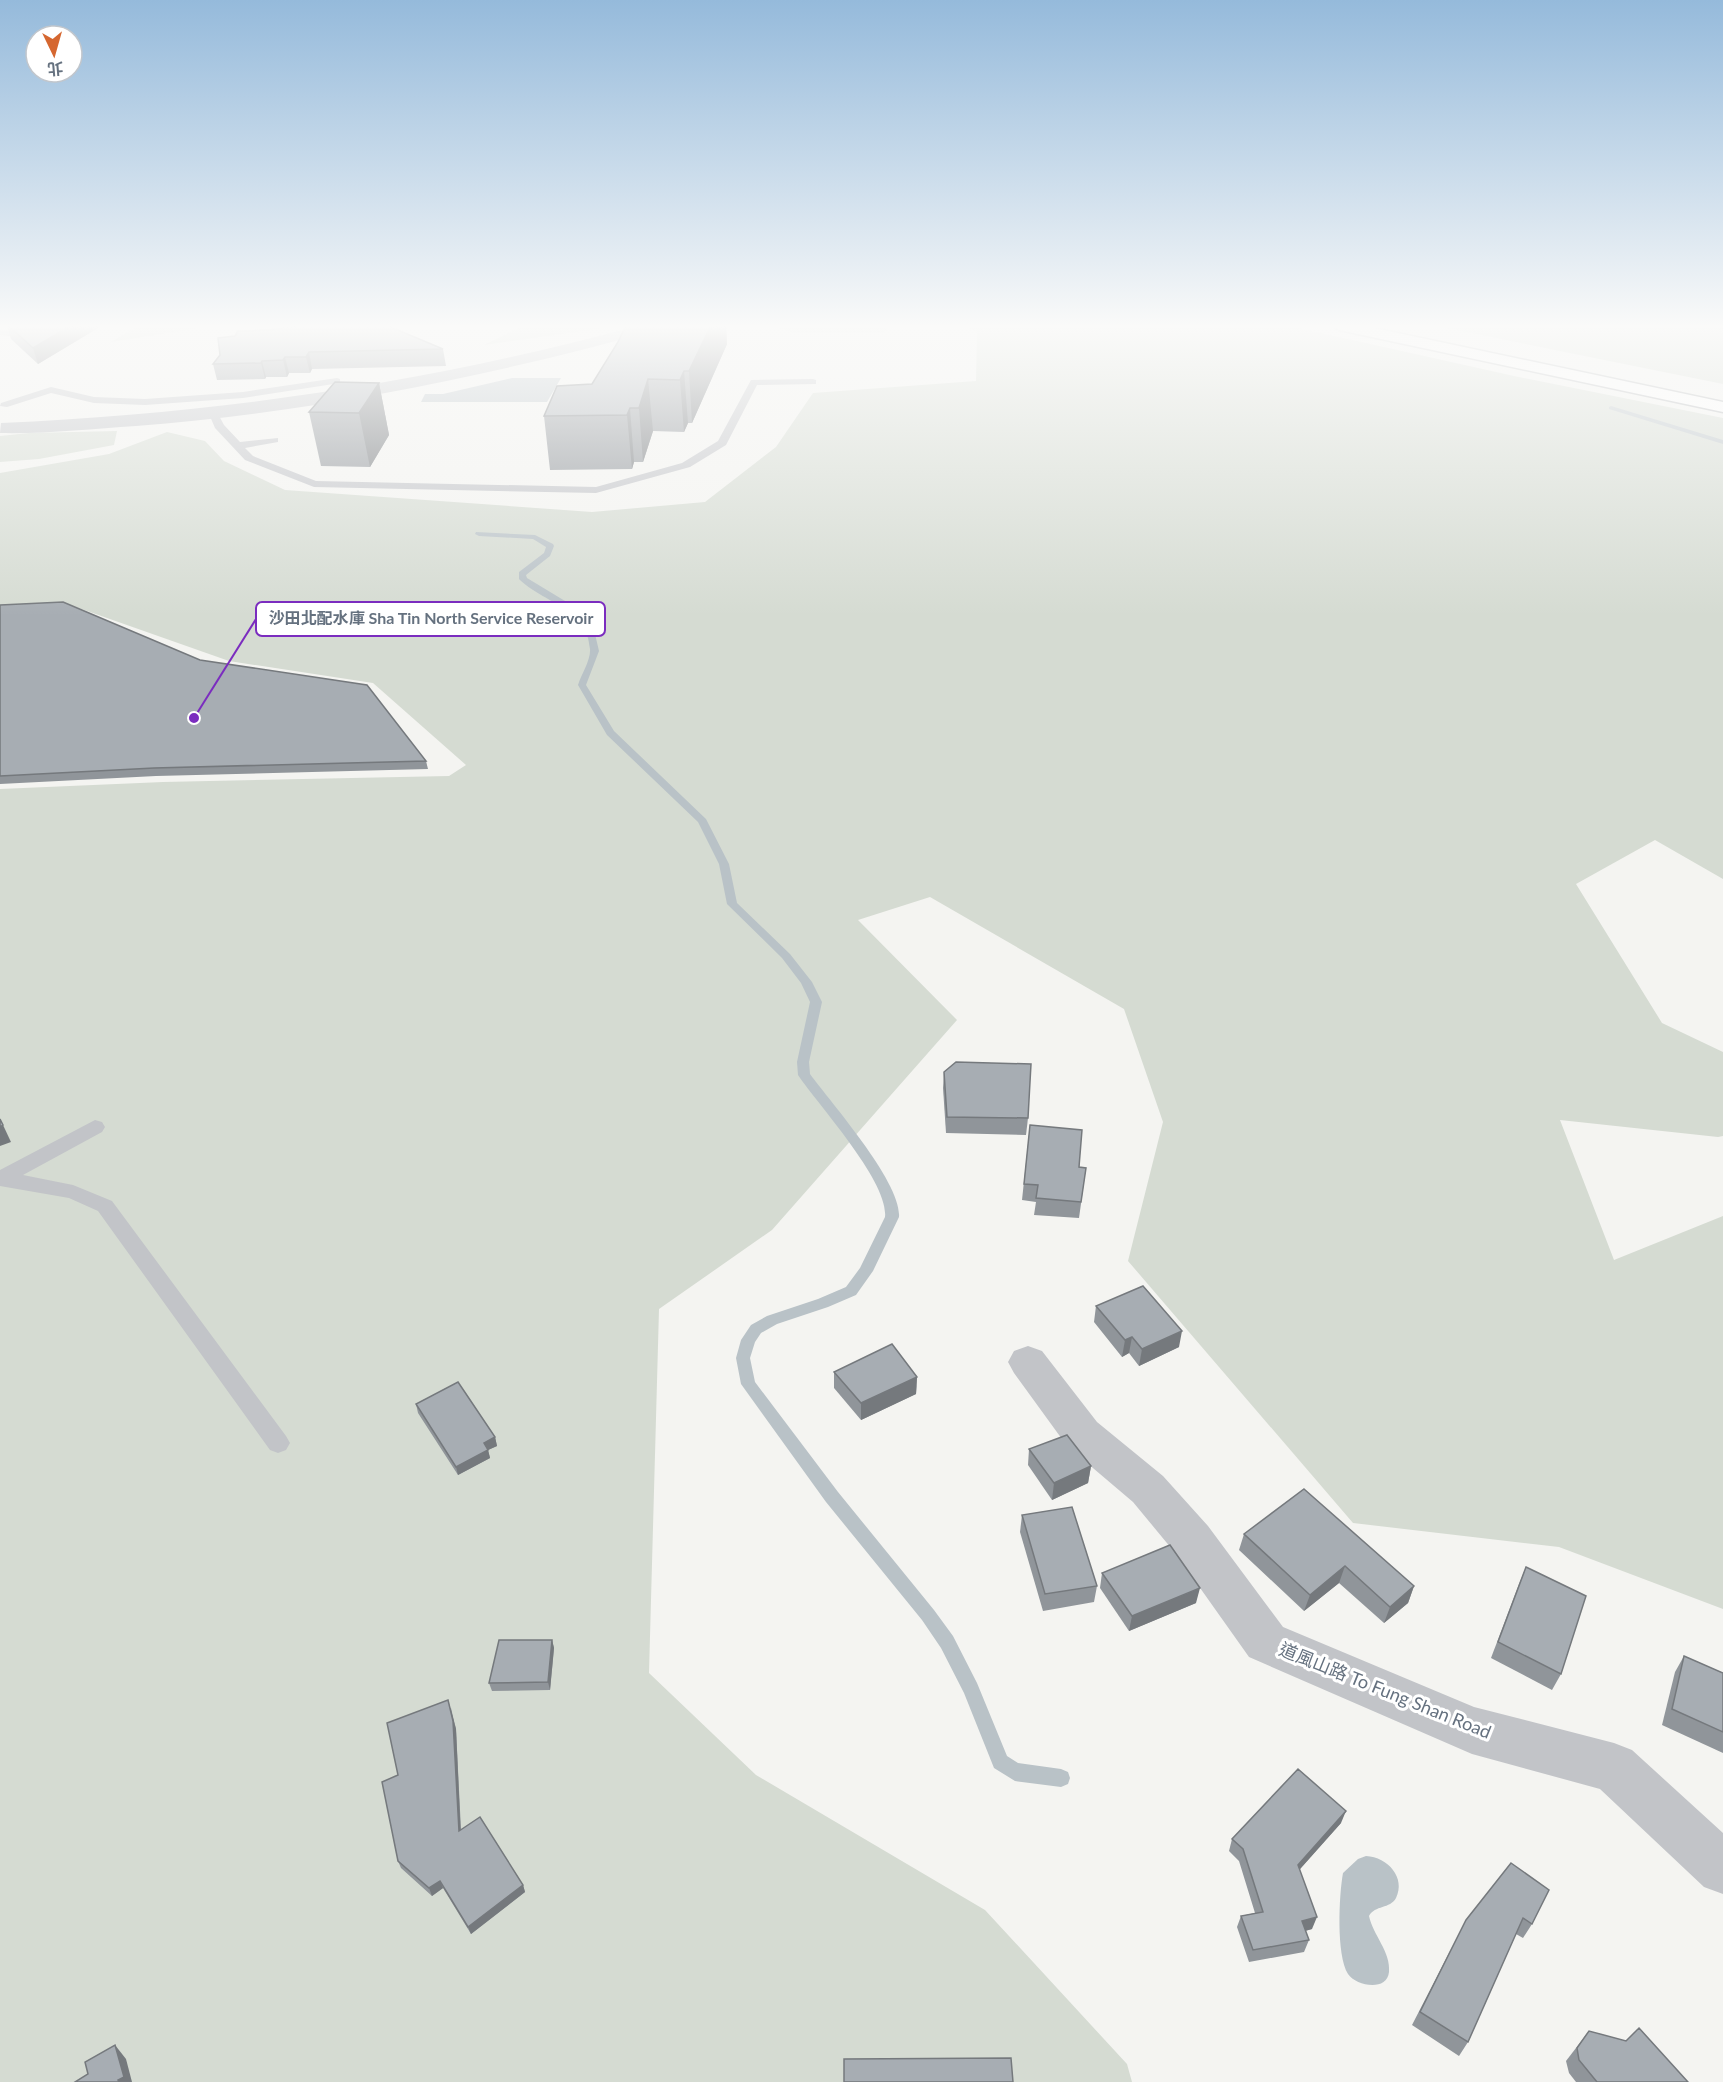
<svg xmlns="http://www.w3.org/2000/svg" width="1723" height="2082" font-family="Lato,'Noto Sans TC',sans-serif">
<style>
.green{fill:#d5dbd2}
.water{fill:#b9c2c7}
.lines{fill:none;stroke-linecap:round;stroke-linejoin:round}
.stream{fill:#b9c2c7;fill-rule:evenodd}
.highway-casing{stroke:#b2b5b8;stroke-width:3}
.lane{fill:#c2c4c8;fill-rule:evenodd}
.street{fill:#c2c4c8;fill-rule:evenodd}
.highway{fill:#fff;fill-rule:evenodd}
.wall{fill:#90959a}
.shaded-wall{fill:#75797d}
.building{fill:#a7adb3;stroke:#75797d;stroke-width:1.5}
.labels{text-anchor:middle;stroke-width:6;stroke-linejoin:round;paint-order:stroke}
.near-street-label{font-size:18px;fill:#65717f;stroke:#fff}
.leader{fill:none;stroke:#7b2cbf;stroke-width:2}
.callout-dot{fill:#7b2cbf;stroke:#fff;stroke-width:2}
.callout{fill:#fff;stroke:#7b2cbf;stroke-width:2}
.callout-label{font-size:16px;text-anchor:middle;font-weight:bold;fill:#65717f}
</style>
<rect width="100%" height="100%" fill="#f4f4f1"/>
<g class="green">
<path d="M 139,325 L 218,325 L 111,342 Z"/>
<path d="M 525,325 L 626,325 L 484,345 Z"/>
<path d="M 776,325 L 888,325 L 885,333 L 794,333 L 776,327 Z"/>
<path d="M 962,325 L 1285,325 L 1514,376 L 1723,418 L 1723,879 L 1655,840 L 1576,884 L 1662,1023 L 1723,1052 L 1723,1136 L 1718,1137 L 1560,1120 L 1614,1260 L 1723,1216 L 1723,1609 L 1559,1547 L 1353,1523 L 1128,1261 L 1163,1122 L 1124,1009 L 930,897 L 858,920 L 957,1020 L 772,1230 L 659,1309 L 649,1673 L 756,1775 L 985,1910 L 1127,2064 L 1132,2082 L 0,2082 L 0,789 L 163,782 L 449,776 L 466,765 L 373,683 L 229,661 L 73,606 L 0,608 L 0,473 L 109,454 L 167,432 L 205,441 L 224,461 L 285,490 L 592,512 L 705,502 L 776,447 L 813,393 L 976,381 L 977,332 Z"/>
<path d="M 1432,325 L 1723,325 L 1723,384 Z"/>
<path d="M 117,431 L 114,445 L 39,459 L 0,462 L 0,436 L 29,433 Z"/>
</g>
<g class="water">
<path d="M 512,378 L 561,378 L 547,402 L 421,402 L 425,394 L 443,394 Z"/>
<path d="M 1366,1856 C 1388,1857 1406,1878 1396,1898 C 1390,1909 1375,1905 1369,1916 C 1373,1935 1391,1952 1389,1972 C 1387,1992 1356,1986 1348,1974 C 1336,1955 1339,1895 1343,1873 L 1358,1859 Z"/>
</g>
<g class="lines">
<g class="stream">
<path d="M 1611,406 L 1723,440 L 1723,444 L 1609,409 L 1609,407 Z"/>
<path d="M 476,532 L 535,535 L 553,544 L 554,546 L 550,556 L 526,575 L 527,578 L 570,604 L 588,622 L 595,634 L 599,651 L 586,685 L 614,731 L 706,819 L 729,864 L 737,903 L 790,954 L 812,982 L 822,1002 L 809,1062 L 810,1074 C 832,1104 902,1183 899,1217 L 873,1271 L 856,1295 L 828,1307 L 777,1324 L 761,1333 L 755,1342 L 750,1358 L 755,1382 L 838,1492 L 934,1610 L 953,1636 L 977,1683 L 1007,1756 L 1018,1763 L 1061,1769 L 1068,1772 L 1070,1778 L 1068,1784 L 1061,1787 L 1015,1781 L 994,1768 L 964,1693 L 941,1648 L 922,1620 L 826,1502 L 741,1384 L 736,1358 L 741,1340 L 751,1325 L 767,1316 L 818,1299 L 846,1287 L 860,1268 L 885,1217 C 889,1182 819,1106 798,1075 L 797,1062 L 810,1002 L 801,983 L 782,958 L 727,904 L 719,864 L 698,822 L 607,735 L 578,685 C 581,675 591,660 590,649 C 588,608 543,603 519,579 L 519,572 L 544,553 L 546,547 L 533,539 L 479,536 L 475,534 Z"/>
</g>
<g class="highway-casing">
<path id="highway" d="M 1331,325 L 1360,325 L 1723,402 L 1723,412 L 1339,330 Z"/>
</g>
<g class="lane">
<path d="M 0,329 L 20,334 L 16,337 L 0,335 Z"/>
<path d="M 337,378 L 340,379 L 340,383 L 243,398 L 145,405 L 94,403 L 51,393 L 7,407 L 0,406 L 1,403 L 51,387 L 94,397 L 145,399 L 243,392 Z"/>
<path d="M 813,379 L 816,380 L 816,384 L 757,385 L 726,445 L 690,467 L 596,493 L 314,487 L 245,460 L 215,428 L 209,414 L 217,412 L 224,425 L 240,442 L 278,438 L 278,442 L 245,448 L 253,456 L 316,481 L 596,487 L 682,463 L 718,441 L 751,380 Z"/>
<path d="M 95,1120 L 102,1122 L 105,1127 L 102,1132 L 23,1175 L 73,1185 L 112,1201 L 286,1436 L 290,1443 L 286,1450 L 278,1453 L 270,1450 L 98,1211 L 69,1198 L 0,1186 L 0,1170 Z"/>
</g>
<g class="street">
<path d="M 641,325 L 666,325 L 664,328 C 491,376 316,412 136,426 C 91,429 45,434 0,433 L 1,423 C 222,413 428,383 641,325 Z"/>
<path d="M 1028,1346 L 1042,1351 L 1097,1422 L 1163,1476 L 1208,1526 L 1283,1627 L 1474,1707 L 1614,1743 L 1632,1750 L 1723,1833 L 1723,1894 L 1704,1887 L 1600,1789 L 1472,1754 L 1249,1657 L 1176,1554 L 1133,1502 L 1067,1446 L 1014,1373 L 1008,1362 L 1014,1351 Z"/>
</g>
<use href="#highway" class="highway"/>
</g>
<g class="wall">
<path d="M 7,325 L 103,325 L 38,364 L 11,339 Z"/>
<path d="M 626,325 L 726,325 L 727,344 L 692,423 L 688,423 L 684,432 L 653,431 L 643,462 L 634,462 L 632,469 L 550,470 L 544,416 L 592,384 L 618,342 Z"/>
<path d="M 218,338 L 443,349 L 446,366 L 312,369 L 310,373 L 289,373 L 287,377 L 266,377 L 265,379 L 217,380 L 213,364 L 220,355 Z"/>
<path d="M 379,383 L 389,435 L 370,467 L 321,466 L 309,412 Z"/>
<path d="M 0,605 L 426,761 L 428,769 L 156,776 L 0,784 Z"/>
<path d="M 944,1072 L 1028,1118 L 1026,1135 L 946,1133 L 943,1088 Z"/>
<path d="M 1030,1125 L 1079,1167 L 1086,1168 L 1079,1218 L 1034,1215 L 1036,1202 L 1022,1200 Z"/>
<path d="M 1096,1306 L 1179,1347 L 1139,1366 L 1129,1353 L 1122,1357 L 1094,1322 Z"/>
<path d="M 834,1372 L 917,1377 L 916,1394 L 861,1420 L 834,1388 Z"/>
<path d="M 416,1404 L 495,1437 L 497,1446 L 488,1450 L 490,1458 L 458,1475 L 418,1413 Z"/>
<path d="M 1029,1449 L 1091,1466 L 1088,1483 L 1052,1500 L 1028,1465 Z"/>
<path d="M 1022,1515 L 1097,1586 L 1094,1602 L 1043,1611 L 1020,1532 Z"/>
<path d="M 1244,1534 L 1414,1586 L 1408,1603 L 1384,1623 L 1339,1583 L 1304,1611 L 1239,1550 Z"/>
<path d="M 1526,1567 L 1561,1674 L 1552,1690 L 1491,1658 L 1519,1584 Z"/>
<path d="M 1102,1573 L 1196,1603 L 1129,1631 L 1100,1588 Z"/>
<path d="M 552,1640 L 554,1648 L 550,1690 L 492,1691 L 489,1683 Z"/>
<path d="M 1684,1656 L 1723,1673 L 1723,1753 L 1662,1725 L 1675,1672 Z"/>
<path d="M 451,1708 L 456,1729 L 461,1830 L 523,1885 L 525,1892 L 471,1934 L 443,1888 L 432,1896 L 401,1868 L 398,1861 L 398,1775 Z"/>
<path d="M 1341,1823 L 1299,1870 L 1312,1929 L 1305,1931 L 1309,1940 L 1304,1952 L 1249,1962 L 1237,1927 L 1241,1916 L 1255,1913 L 1239,1861 L 1229,1851 L 1232,1839 Z"/>
<path d="M 1511,1863 L 1532,1924 L 1523,1938 L 1516,1934 L 1468,2042 L 1459,2056 L 1412,2025 L 1466,1920 Z"/>
<path d="M 1589,2031 L 1688,2082 L 1576,2082 L 1569,2073 L 1566,2061 Z"/>
</g>
<g class="shaded-wall">
<path d="M 72,325 L 103,325 L 38,364 L 33,348 Z"/>
<path d="M 711,325 L 726,325 L 727,344 L 692,423 L 689,371 Z"/>
<path d="M 309,352 L 312,369 L 310,373 L 306,357 Z"/>
<path d="M 285,357 L 289,373 L 287,377 L 283,360 Z"/>
<path d="M 262,361 L 266,377 L 265,379 L 261,363 Z"/>
<path d="M 684,371 L 688,423 L 684,432 L 680,380 Z"/>
<path d="M 648,379 L 653,431 L 643,462 L 639,408 Z"/>
<path d="M 379,383 L 389,435 L 370,467 L 359,413 Z"/>
<path d="M 630,408 L 634,462 L 632,469 L 627,415 Z"/>
<path d="M 3,1125 L 11,1142 L 0,1146 L 0,1127 Z"/>
<path d="M 1182,1331 L 1179,1347 L 1139,1366 L 1142,1349 Z"/>
<path d="M 1132,1337 L 1129,1353 L 1122,1357 L 1125,1340 Z"/>
<path d="M 917,1377 L 916,1394 L 861,1420 L 861,1403 Z"/>
<path d="M 495,1437 L 497,1446 L 488,1450 L 490,1458 L 458,1475 L 456,1467 L 484,1443 Z"/>
<path d="M 1091,1466 L 1088,1483 L 1052,1500 L 1054,1483 Z"/>
<path d="M 1345,1566 L 1339,1583 L 1304,1611 L 1310,1595 Z"/>
<path d="M 1414,1586 L 1408,1603 L 1384,1623 L 1390,1607 Z"/>
<path d="M 1200,1588 L 1196,1603 L 1129,1631 L 1132,1616 Z"/>
<path d="M 552,1640 L 554,1648 L 550,1690 L 548,1682 Z"/>
<path d="M 448,1700 L 456,1729 L 461,1839 L 459,1831 Z"/>
<path d="M 1346,1811 L 1341,1823 L 1293,1877 L 1298,1865 Z"/>
<path d="M 440,1881 L 443,1888 L 432,1896 L 429,1888 Z"/>
<path d="M 523,1885 L 525,1892 L 471,1934 L 468,1927 Z"/>
<path d="M 1317,1917 L 1312,1929 L 1297,1933 L 1302,1921 Z"/>
<path d="M 115,2045 L 126,2059 L 132,2082 L 119,2082 Z"/>
</g>
<g class="building">
<path d="M 8,325 L 72,325 L 33,348 Z"/>
<path d="M 302,325 L 386,325 L 443,349 L 309,352 L 306,357 L 285,357 L 283,360 L 262,361 L 261,363 L 213,364 L 220,355 L 218,338 L 235,336 L 238,331 L 270,330 Z"/>
<path d="M 626,325 L 711,325 L 689,371 L 684,371 L 680,380 L 648,379 L 639,408 L 630,408 L 627,415 L 544,416 L 557,386 L 592,384 L 618,342 Z"/>
<path d="M 335,382 L 379,383 L 359,413 L 309,412 Z"/>
<path d="M 63,602 L 200,660 L 367,685 L 426,761 L 154,768 L 0,776 L 0,605 Z"/>
<path d="M 956,1062 L 1031,1064 L 1028,1118 L 947,1117 L 944,1072 Z"/>
<path d="M 0,1119 L 3,1125 L 0,1127 Z"/>
<path d="M 1030,1125 L 1082,1130 L 1079,1167 L 1086,1168 L 1081,1202 L 1036,1198 L 1038,1185 L 1024,1184 Z"/>
<path d="M 1143,1286 L 1182,1331 L 1142,1349 L 1132,1337 L 1125,1340 L 1096,1306 Z"/>
<path d="M 892,1344 L 917,1377 L 861,1403 L 834,1372 Z"/>
<path d="M 458,1382 L 495,1437 L 484,1443 L 488,1450 L 456,1467 L 416,1404 Z"/>
<path d="M 1067,1435 L 1091,1466 L 1054,1483 L 1029,1449 Z"/>
<path d="M 1304,1489 L 1414,1586 L 1390,1607 L 1345,1566 L 1310,1595 L 1244,1534 Z"/>
<path d="M 1072,1507 L 1097,1586 L 1045,1594 L 1022,1515 Z"/>
<path d="M 1170,1545 L 1200,1588 L 1132,1616 L 1102,1573 Z"/>
<path d="M 1526,1567 L 1586,1596 L 1561,1674 L 1498,1642 Z"/>
<path d="M 499,1640 L 552,1640 L 548,1682 L 489,1683 Z"/>
<path d="M 1684,1656 L 1723,1673 L 1723,1732 L 1672,1709 Z"/>
<path d="M 448,1700 L 453,1721 L 459,1831 L 480,1817 L 523,1885 L 468,1927 L 440,1881 L 429,1888 L 398,1861 L 382,1782 L 398,1775 L 387,1723 Z"/>
<path d="M 1298,1769 L 1346,1811 L 1298,1865 L 1317,1917 L 1302,1921 L 1309,1940 L 1253,1950 L 1241,1916 L 1263,1912 L 1243,1849 L 1232,1839 Z"/>
<path d="M 1511,1863 L 1549,1890 L 1532,1924 L 1523,1918 L 1468,2042 L 1420,2012 L 1466,1920 Z"/>
<path d="M 1639,2028 L 1688,2082 L 1597,2082 L 1579,2060 L 1577,2048 L 1589,2031 L 1626,2041 Z"/>
<path d="M 115,2045 L 124,2077 L 118,2080 L 119,2082 L 75,2082 L 88,2074 L 85,2062 Z"/>
<path d="M 1011,2058 L 1013,2082 L 844,2082 L 844,2059 Z"/>
</g>
<linearGradient id="sky" x2="0" y2="1"><stop stop-color="#95badb"/><stop offset="0.53" stop-color="#fafaf9"/><stop offset="1" stop-color="#fafaf9" stop-opacity="0"/></linearGradient>
<rect width="1723" height="616" fill="url(#sky)"/>
<g class="labels">
<g class="near-street-label">
<text transform="translate(1385 1691) rotate(22)" y="6">道風山路 To Fung Shan Road</text>
</g>
</g>
<path class="leader" d="M194 718L256 619"/>
<circle class="callout-dot" cx="194" cy="718" r="6"/>
<rect class="callout" x="256" y="602" width="349" height="34" rx="6"/>
<g class="callout-label">
<text x="431" y="624">沙田北配水庫 Sha Tin North Service Reservoir</text>
</g>
<g transform="translate(54 54) rotate(175)"><circle r="28" fill="#ffffff" stroke="#c1c6cc" stroke-width="1.5"/>
<path d="M0-4.5L10 22L0 15L-10 22Z" fill="#d56730"/>
<text y="-9" font-size="16" font-weight="bold" text-anchor="middle" fill="#65717f">北</text>
</g>
</svg>
